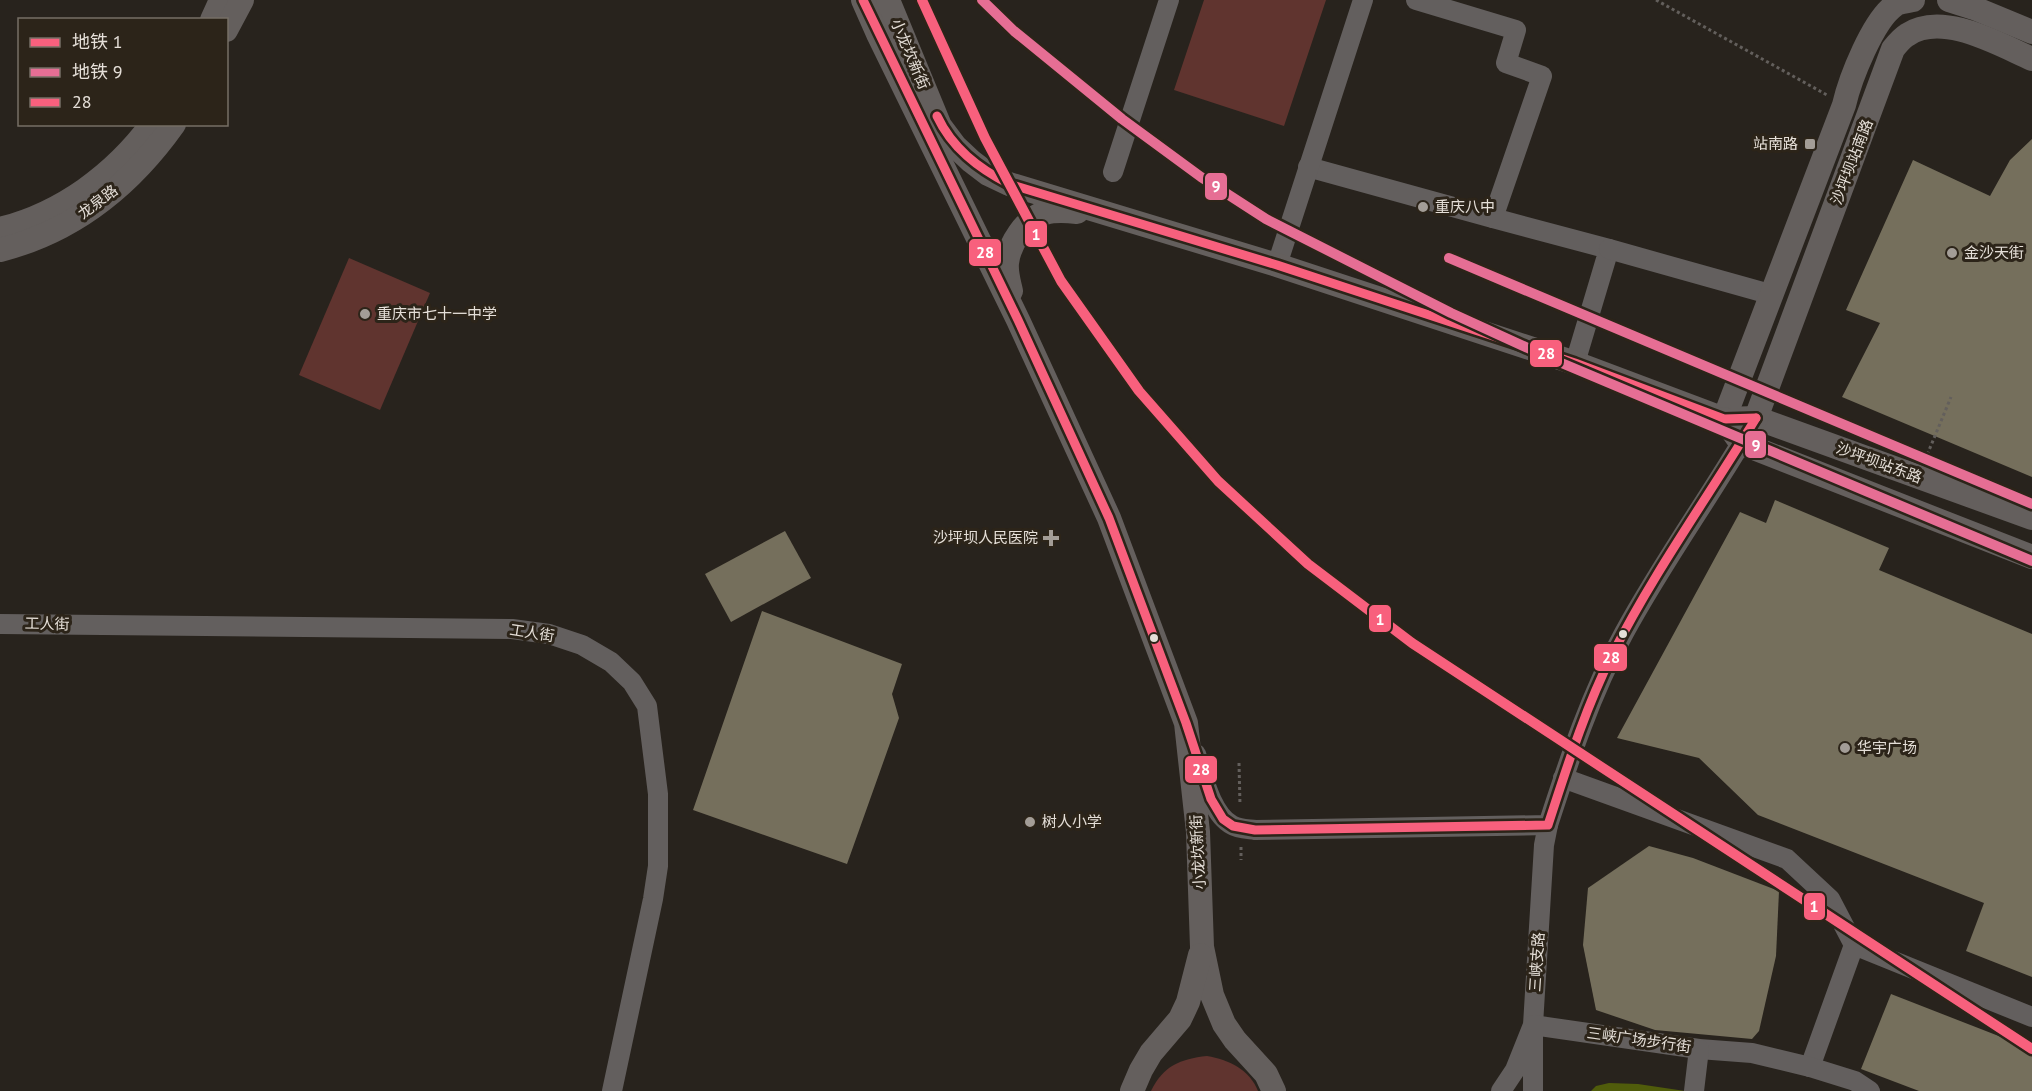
<svg xmlns="http://www.w3.org/2000/svg" width="2032" height="1091" font-family="'PT Sans','Noto Sans SC',sans-serif">
<style>
.green{fill:#60342f}
.water{fill:#505c0b}
.building{fill:#756f5c}
.lines{fill:none;stroke-linecap:round;stroke-linejoin:round}
.path{stroke:#635f5c;stroke-width:3;stroke-dasharray:3 3;stroke-linecap:butt}
.minor{stroke:#635f5e;stroke-width:20}
.major{stroke:#645f5d;stroke-width:24}
.bus-1-casing{stroke:#2c2419;stroke-width:14}
.bus-1{stroke:#f8607d;stroke-width:9}
.metro-1-casing{stroke:#2c2419;stroke-width:15}
.metro-2-casing{stroke:#2c2419;stroke-width:15}
.metro-1{stroke:#f8607d;stroke-width:10}
.metro-2{stroke:#e66e94;stroke-width:10}
.poi-dot{fill:#a39d97;stroke:#2c2419;stroke-width:2}
.bus-dot{fill:#e5dfd8;stroke:#2c2419;stroke-width:2}
.labels{text-anchor:middle;stroke-width:6;stroke-linejoin:round;paint-order:stroke}
.street-label{font-size:15px;fill:#e5dfd8;stroke:#2c2419}
.poi-label{font-size:15px;fill:#e5dfd8;stroke:#2c2419;text-anchor:start}
.line-badge{stroke:#2c2419;stroke-width:2}
.badge-label{font-size:16px;text-anchor:middle;font-weight:bold;fill:#fff}
</style>
<rect width="100%" height="100%" fill="#28231d"/>
<g class="green">
<path d="M 1204,0 L 1326,0 L 1284,126 L 1174,90 Z"/>
<path d="M 349,258 L 430,293 L 380,410 L 299,375 Z"/>
<path d="M 1207,1056 C 1229,1060 1249,1069 1258,1091 L 1151,1091 C 1163,1066 1180,1059 1207,1056 Z"/>
</g>
<path class="water" d="M 1609,1083 L 1638,1084 L 1685,1091 L 1591,1091 L 1596,1086 Z"/>
<g class="building">
<path d="M 2032,139 L 2032,477 L 1842,397 L 1880,323 L 1846,310 L 1913,160 L 1990,196 L 2010,160 Z"/>
<path d="M 1775,500 L 1889,548 L 1879,570 L 2032,634 L 2032,977 L 1966,951 L 1984,903 L 1758,815 L 1699,758 L 1617,738 L 1740,512 L 1766,523 Z"/>
<path d="M 785,531 L 811,578 L 731,622 L 705,574 Z"/>
<path d="M 762,611 L 902,664 L 892,694 L 899,718 L 847,864 L 693,810 Z"/>
<path d="M 1649,846 L 1693,858 L 1779,891 L 1776,956 L 1759,1031 L 1752,1039 L 1655,1030 L 1596,1010 L 1583,945 L 1588,888 Z"/>
<path d="M 1891,994 L 2032,1049 L 2032,1091 L 1919,1091 L 1861,1069 Z"/>
</g>
<g class="lines">
<g class="path">
<path d="M 1656,0 L 1827,95"/>
<path d="M 1925,460 L 1951,397"/>
<path d="M 1239,763 L 1240,805"/>
<path d="M 1241,847 L 1241,860"/>
</g>
<g class="minor">
<path d="M 1308,167 L 1493,218 L 1542,76 L 1506,63 L 1516,30 L 1416,0"/>
<path d="M 1113,172 L 1169,0"/>
<path d="M 1493,218 L 1609,249 L 1575,363"/>
<path d="M 1609,249 L 1773,295"/>
<path d="M 1277,265 L 1363,0"/>
<path d="M 0,624 L 512,629 L 549,634 L 582,645 L 611,662 L 632,682 L 647,706 L 658,794 L 658,866 L 653,899 L 612,1091"/>
<path d="M 1196,754 C 1203,775 1211,814 1232,825 C 1238,829 1248,829 1255,830 L 1548,825 C 1569,760 1591,693 1624,633 C 1662,563 1709,498 1749,430"/>
<path d="M 1563,778 L 1787,859 L 1830,899 L 1854,945 L 2032,1017"/>
<path d="M 1810,1067 L 1854,945"/>
<path d="M 1501,1091 L 1515,1070 L 1533,1025 L 1544,845 L 1548,825"/>
<path d="M 1533,1091 L 1533,1025 L 1699,1049 L 1752,1053 L 1810,1067 L 1855,1081 L 1870,1091"/>
<path d="M 1694,1091 L 1699,1049"/>
</g>
<g class="major">
<path d="M 863,0 L 878,34 L 1018,320 L 1109,518 L 1186,723 L 1198,832 L 1202,947 L 1212,995 L 1224,1024 L 1235,1040 L 1266,1074 L 1274,1091"/>
<path d="M 888,0 L 940,126 L 955,146 L 971,161 L 988,174 L 1009,184 L 1277,265 L 1575,363 L 1724,419 L 1756,418 L 2032,518"/>
<path d="M 1949,0 L 1974,8 L 2032,32"/>
<path d="M 212,20 L 221,0"/>
<path d="M 226,30 L 242,0"/>
<path d="M 0,229 C 61,214 114,175 152,124"/>
<path d="M 0,250 C 75,231 130,186 174,124"/>
<path d="M 1011,291 C 1009,282 1006,273 1007,263 C 1009,245 1025,218 1045,213 C 1055,210 1067,211 1077,212"/>
<path d="M 1756,418 L 1893,49 C 1897,44 1902,38 1907,35 C 1942,11 1998,44 2032,59"/>
<path d="M 1724,419 L 1844,105 C 1850,79 1873,20 1895,5 C 1899,2 1908,1 1913,0"/>
<path d="M 1724,419 L 1741,443 L 2032,557"/>
<path d="M 1132,1091 L 1141,1070 L 1151,1053 L 1180,1019 L 1188,1002 L 1200,955"/>
</g>
<g class="bus-1-casing">
<g id="bus-1">
<path d="M 863,0 L 1018,320 L 1109,518 L 1186,723 L 1211,799 L 1223,819 L 1233,826 L 1255,830 L 1548,825 C 1567,767 1585,709 1612,655 C 1654,572 1708,497 1756,418"/>
<path d="M 937,116 C 952,148 978,168 1009,184 L 1277,265 L 1575,363 L 1724,419 L 1756,418"/>
</g>
</g>
<use href="#bus-1" class="bus-1"/>
<g class="metro-1-casing">
<path id="metro-1" d="M 922,0 L 985,138 L 1061,281 L 1139,391 L 1218,481 L 1308,564 L 1412,643 L 2032,1049"/>
</g>
<g class="metro-2-casing">
<g id="metro-2">
<path d="M 982,0 L 1014,31 L 1122,119 L 1201,177 L 1266,219 L 1451,313 L 1552,359 L 2032,561"/>
<path d="M 1449,258 L 2032,504"/>
</g>
</g>
<use href="#metro-1" class="metro-1"/>
<use href="#metro-2" class="metro-2"/>
</g>
<g class="poi-dot">
<rect x="1804" y="138" width="12" height="12" rx="3"/>
<circle cx="1423" cy="207" r="6"/>
<circle cx="1952" cy="253" r="6"/>
<circle cx="365" cy="314" r="6"/>
<path d="M1048 529h6v6h6v6h-6v6h-6v-6h-6v-6h6z"/>
<circle cx="1845" cy="748" r="6"/>
<circle cx="1030" cy="822" r="6"/>
</g>
<g class="bus-dot">
<circle cx="1623" cy="634" r="5"/>
<circle cx="1154" cy="638" r="5"/>
</g>
<g class="labels">
<g class="street-label">
<text transform="translate(910 54) rotate(67)" y="5">小龙坎新街</text>
<text transform="translate(1852 162) rotate(-69)" y="5">沙坪坝站南路</text>
<text transform="translate(98 202) rotate(-37)" y="5">龙泉路</text>
<text transform="translate(1879 463) rotate(20)" y="5">沙坪坝站东路</text>
<text transform="translate(47 624) rotate(1)" y="5">工人街</text>
<text transform="translate(532 633) rotate(9)" y="5">工人街</text>
<text transform="translate(1198 852) rotate(-93)" y="5">小龙坎新街</text>
<text transform="translate(1537 962) rotate(-86)" y="5">三峡支路</text>
<text transform="translate(1639 1040) rotate(8)" y="5">三峡广场步行街</text>
</g>
<g class="poi-label">
<text x="1798" y="149" text-anchor="end">站南路</text>
<text x="1435" y="212">重庆八中</text>
<text x="1964" y="258">金沙天街</text>
<text x="377" y="319">重庆市七十一中学</text>
<text x="1038" y="543" text-anchor="end">沙坪坝人民医院</text>
<text x="1857" y="753">华宇广场</text>
<text x="1042" y="827">树人小学</text>
</g>
</g>
<g class="line-badge">
<rect x="1204" y="172" width="24" height="29" rx="6" fill="#e66e94"/>
<rect x="1024" y="220" width="24" height="28" rx="6" fill="#f8607d"/>
<rect x="968" y="238" width="34" height="29" rx="6" fill="#f8607d"/>
<rect x="1529" y="339" width="34" height="29" rx="6" fill="#f8607d"/>
<rect x="1744" y="430" width="23" height="29" rx="6" fill="#e66e94"/>
<rect x="1368" y="604" width="24" height="29" rx="6" fill="#f8607d"/>
<rect x="1593" y="643" width="35" height="29" rx="6" fill="#f8607d"/>
<rect x="1184" y="755" width="34" height="29" rx="6" fill="#f8607d"/>
<rect x="1803" y="892" width="23" height="29" rx="6" fill="#f8607d"/>
</g>
<g class="badge-label">
<text x="1216" y="192">9</text>
<text x="1036" y="240">1</text>
<text x="985" y="258">28</text>
<text x="1546" y="359">28</text>
<text x="1756" y="451">9</text>
<text x="1380" y="625">1</text>
<text x="1611" y="663">28</text>
<text x="1201" y="775">28</text>
<text x="1814" y="912">1</text>
</g>
<rect x="18" y="18" width="210" height="108" fill="#2c2419" stroke="#766f65" stroke-width="1.5"/>
<rect x="30" y="38" width="30" height="9" fill="#f8607d" stroke="#766f65" stroke-width="1.5"/>
<text x="72" y="48" font-size="18" fill="#e5dfd8">地铁 1</text>
<rect x="30" y="68" width="30" height="9" fill="#e66e94" stroke="#766f65" stroke-width="1.5"/>
<text x="72" y="78" font-size="18" fill="#e5dfd8">地铁 9</text>
<rect x="30" y="98" width="30" height="9" fill="#f8607d" stroke="#766f65" stroke-width="1.5"/>
<text x="72" y="108" font-size="18" fill="#e5dfd8">28</text>
</svg>
